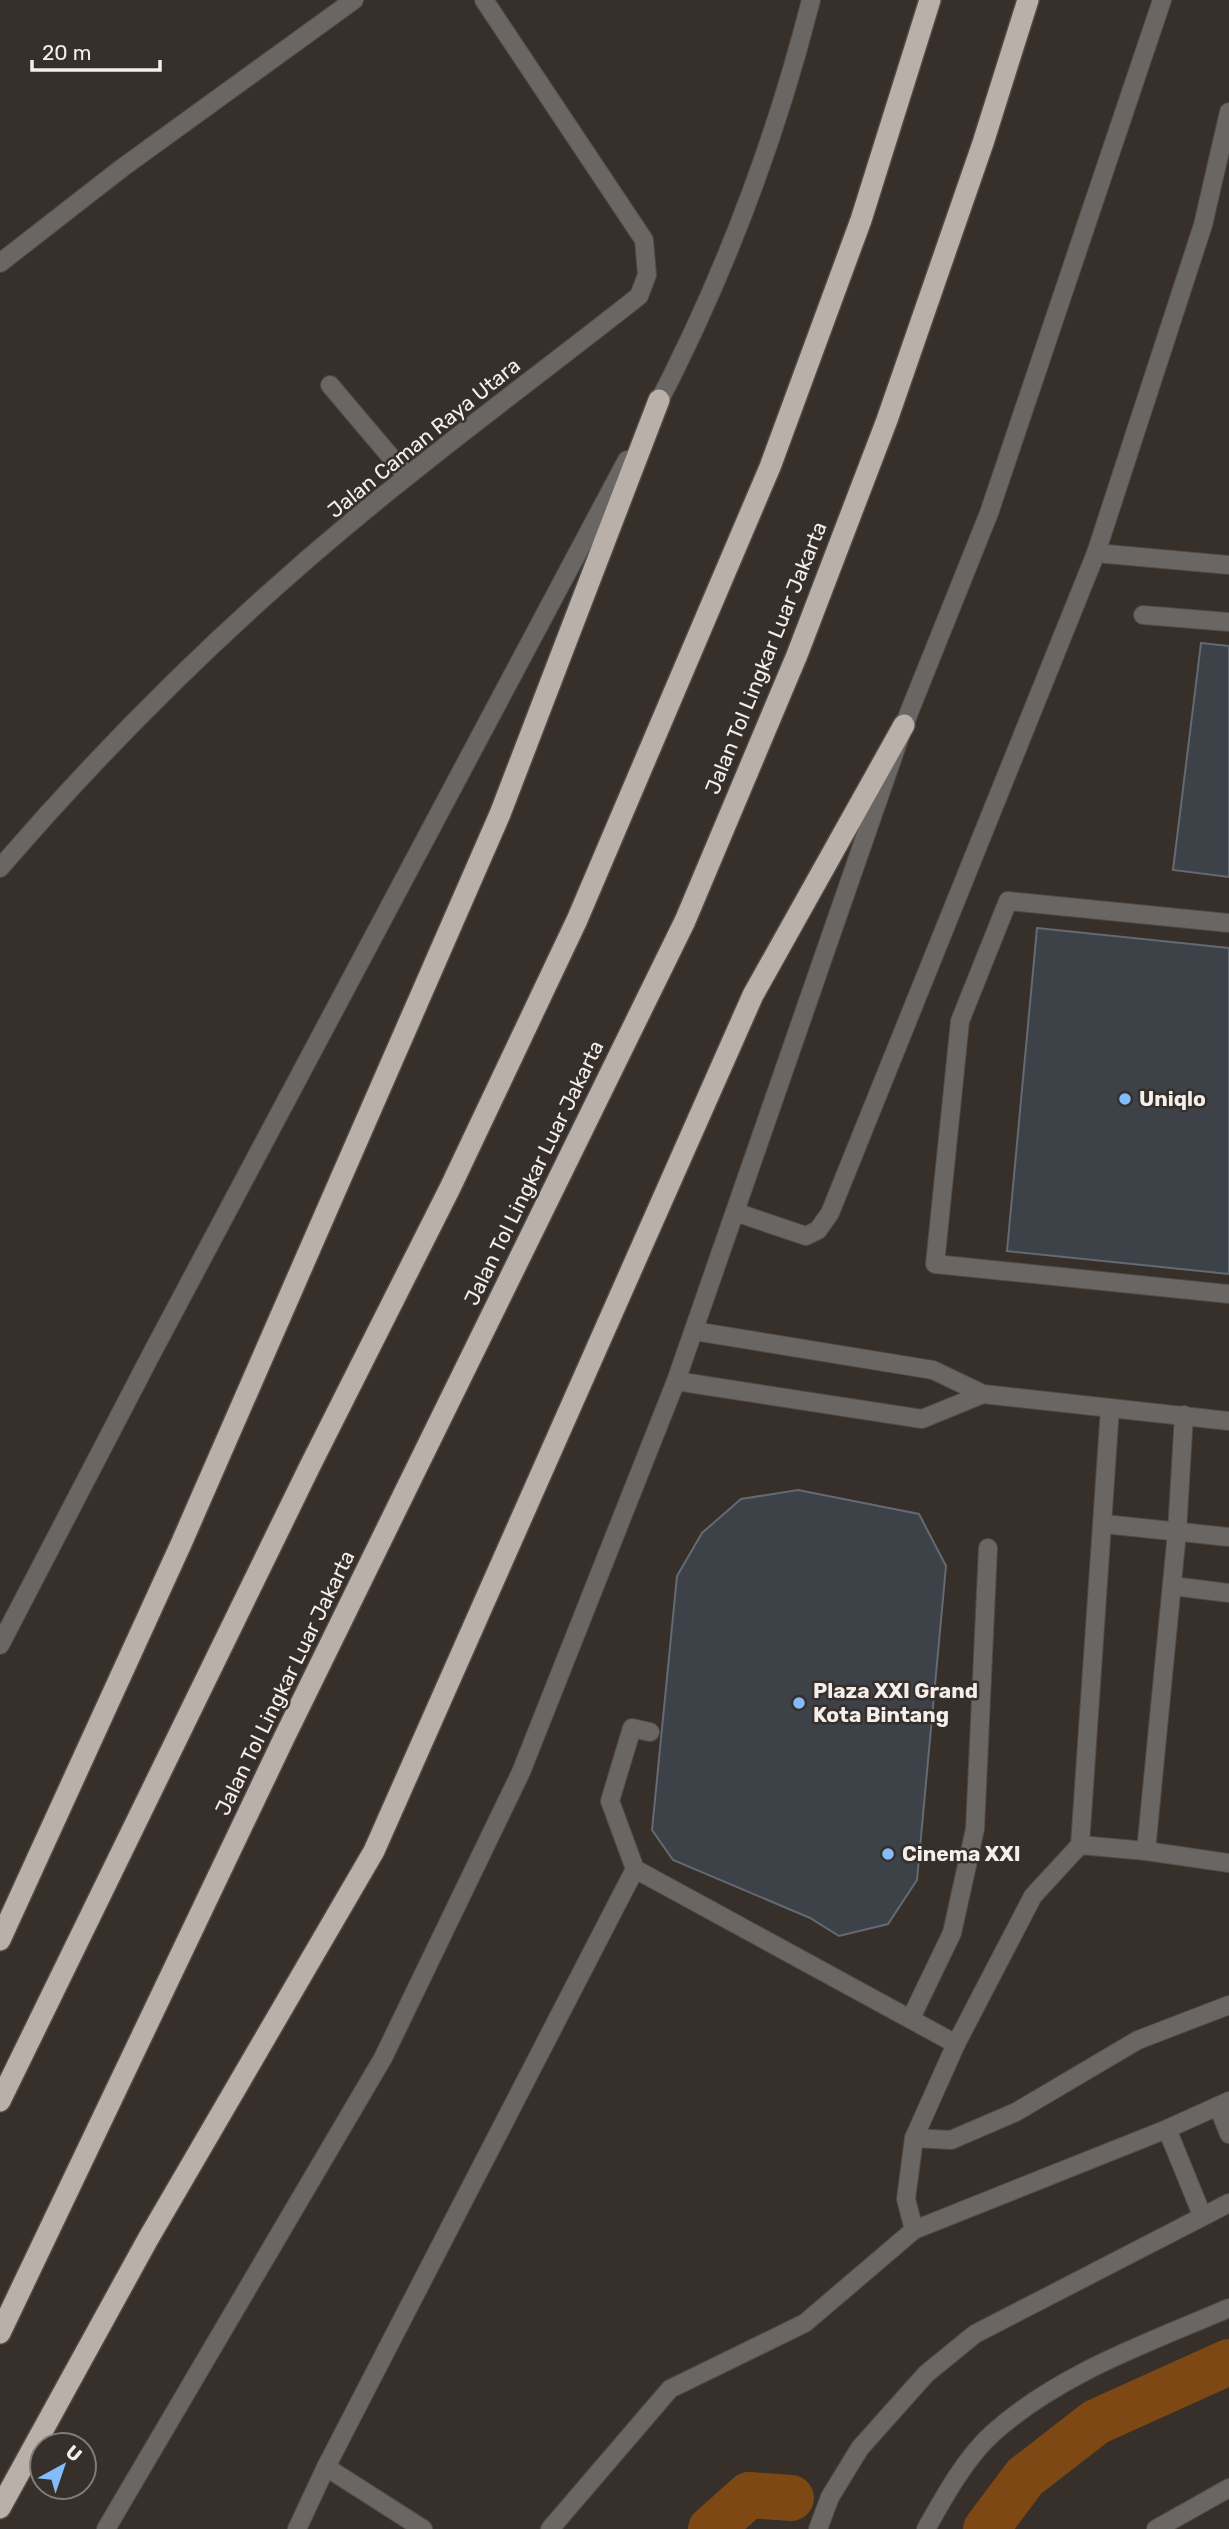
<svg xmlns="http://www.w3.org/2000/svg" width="1229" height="2529" font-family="Rubik,sans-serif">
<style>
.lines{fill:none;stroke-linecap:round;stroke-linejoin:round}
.canal{stroke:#7e4814;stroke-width:46}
.building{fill:#3d4249;stroke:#646a71;stroke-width:2}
.minor-casing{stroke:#514a45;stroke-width:20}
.highway-casing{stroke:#514a45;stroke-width:24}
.minor{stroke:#6a6664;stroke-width:18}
.highway{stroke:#b9b0aa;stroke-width:21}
.poi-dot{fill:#84bbfb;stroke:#362f2a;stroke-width:2.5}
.labels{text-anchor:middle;stroke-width:5;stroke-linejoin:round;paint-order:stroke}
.street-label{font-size:21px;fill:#f4efec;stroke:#362f2a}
.poi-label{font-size:21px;font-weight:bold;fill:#f4efec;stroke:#362f2a;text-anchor:start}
</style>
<rect width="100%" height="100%" fill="#362f2a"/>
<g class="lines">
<g class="canal">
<path d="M 711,2529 L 749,2495 L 791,2498"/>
<path d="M 986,2529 L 1025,2477 L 1096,2422 L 1229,2362"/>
</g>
</g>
<g class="building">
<path d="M 1201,643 L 1229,646 L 1229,877 L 1173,870 Z"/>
<path d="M 1037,928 L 1229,948 L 1229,1274 L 1007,1251 Z"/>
<path d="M 798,1490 L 919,1514 L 946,1566 L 917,1880 L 888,1924 L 839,1936 L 810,1918 L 673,1860 L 652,1830 L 677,1576 L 702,1533 L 741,1499 Z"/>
</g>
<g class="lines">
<g class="minor-casing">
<g id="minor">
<path d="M 0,263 L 122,168 L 354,0"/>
<path d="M 330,385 L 407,476"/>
<path d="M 654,411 C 722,281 775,142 811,0"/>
<path d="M 1096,553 L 1229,565"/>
<path d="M 1143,615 L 1229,622"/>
<path d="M 0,868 C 123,725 261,592 409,475 C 485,414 563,356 639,296 L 647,275 L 644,240 L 484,0"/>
<path d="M 1229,923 L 1008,901 L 960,1021 L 935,1264 L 1229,1294"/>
<path d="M 735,1212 L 806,1236 L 818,1230 L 830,1213 L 1096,553 L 1203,225 L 1229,112"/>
<path d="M 694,1331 L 933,1370 L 983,1394 L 1229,1421"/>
<path d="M 676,1381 L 922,1419 L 983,1394"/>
<path d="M 1184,1415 L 1177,1532 L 1146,1851 L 1229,1863"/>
<path d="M 1104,1524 L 1229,1537"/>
<path d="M 1172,1586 L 1229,1593"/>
<path d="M 0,1645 L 153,1351 L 627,460"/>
<path d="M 650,1732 L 632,1728 L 610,1801 L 635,1869 L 956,2044"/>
<path d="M 1080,1845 L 1146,1851"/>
<path d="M 911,2018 L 952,1933 L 975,1829 L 988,1548"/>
<path d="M 1218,2106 L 1229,2134"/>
<path d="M 1167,2129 L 1202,2215"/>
<path d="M 914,2138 L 951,2140 L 1016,2112 L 1138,2040 L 1229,2005"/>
<path d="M 914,2230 L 906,2199 L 914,2138 L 956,2044 L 1033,1896 L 1080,1845 L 1110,1408"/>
<path d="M 106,2529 L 383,2058 L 521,1772 L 676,1381 L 904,725 L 989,513 L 1162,0"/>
<path d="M 297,2529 L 326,2467"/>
<path d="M 423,2529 L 326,2467 L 635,1869"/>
<path d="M 550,2529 L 670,2389 L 805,2323 L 914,2230 L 1167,2129 L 1229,2101"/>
<path d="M 818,2529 L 830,2497 L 860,2448 L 926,2374 L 975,2334 L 1229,2203"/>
<path d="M 926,2529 C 944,2497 966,2457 993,2433 C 1060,2373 1148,2343 1229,2308"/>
<path d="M 1156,2529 L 1229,2488"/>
</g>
</g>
<g class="highway-casing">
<g id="highway">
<path d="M 0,1940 L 181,1544 L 500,814 L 659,400"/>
<path d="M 0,2101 L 309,1468 L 450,1188 L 577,920 L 770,467 L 861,220 L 930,0"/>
<path d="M 0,2333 L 285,1736 L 685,921 L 797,655 L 887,420 L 983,143 L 1028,0"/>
<path d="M 0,2508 L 148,2239 L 374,1851 L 753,995 L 904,725"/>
</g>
</g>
<use href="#minor" class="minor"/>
<use href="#highway" class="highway"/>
</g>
<g class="poi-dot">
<circle cx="1125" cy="1099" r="7"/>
<circle cx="799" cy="1703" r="7"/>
<circle cx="888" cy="1854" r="7"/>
</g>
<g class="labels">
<g class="street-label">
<text transform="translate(424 438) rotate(-39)" y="7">Jalan Caman Raya Utara</text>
<text transform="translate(766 658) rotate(-68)" y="7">Jalan Tol Lingkar Luar Jakarta</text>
<text transform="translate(534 1173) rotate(-64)" y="7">Jalan Tol Lingkar Luar Jakarta</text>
<text transform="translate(285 1683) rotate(-64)" y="7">Jalan Tol Lingkar Luar Jakarta</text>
</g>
<g class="poi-label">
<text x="1139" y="1106">Uniqlo</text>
<text x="813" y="1698">Plaza XXI Grand<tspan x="813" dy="24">Kota Bintang</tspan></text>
<text x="902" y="1861">Cinema XXI</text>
</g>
</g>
<g transform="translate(63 2466) rotate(40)"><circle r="33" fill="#362f2a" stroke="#827c78" stroke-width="2"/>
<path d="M0-5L12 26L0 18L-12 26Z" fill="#84bbfb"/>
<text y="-10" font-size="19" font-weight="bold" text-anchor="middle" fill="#f4efec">U</text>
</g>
<path d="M32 60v10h128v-10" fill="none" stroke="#f4efec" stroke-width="3.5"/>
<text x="42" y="60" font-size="21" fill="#f4efec" stroke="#362f2a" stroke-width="5" paint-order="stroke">20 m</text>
</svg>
